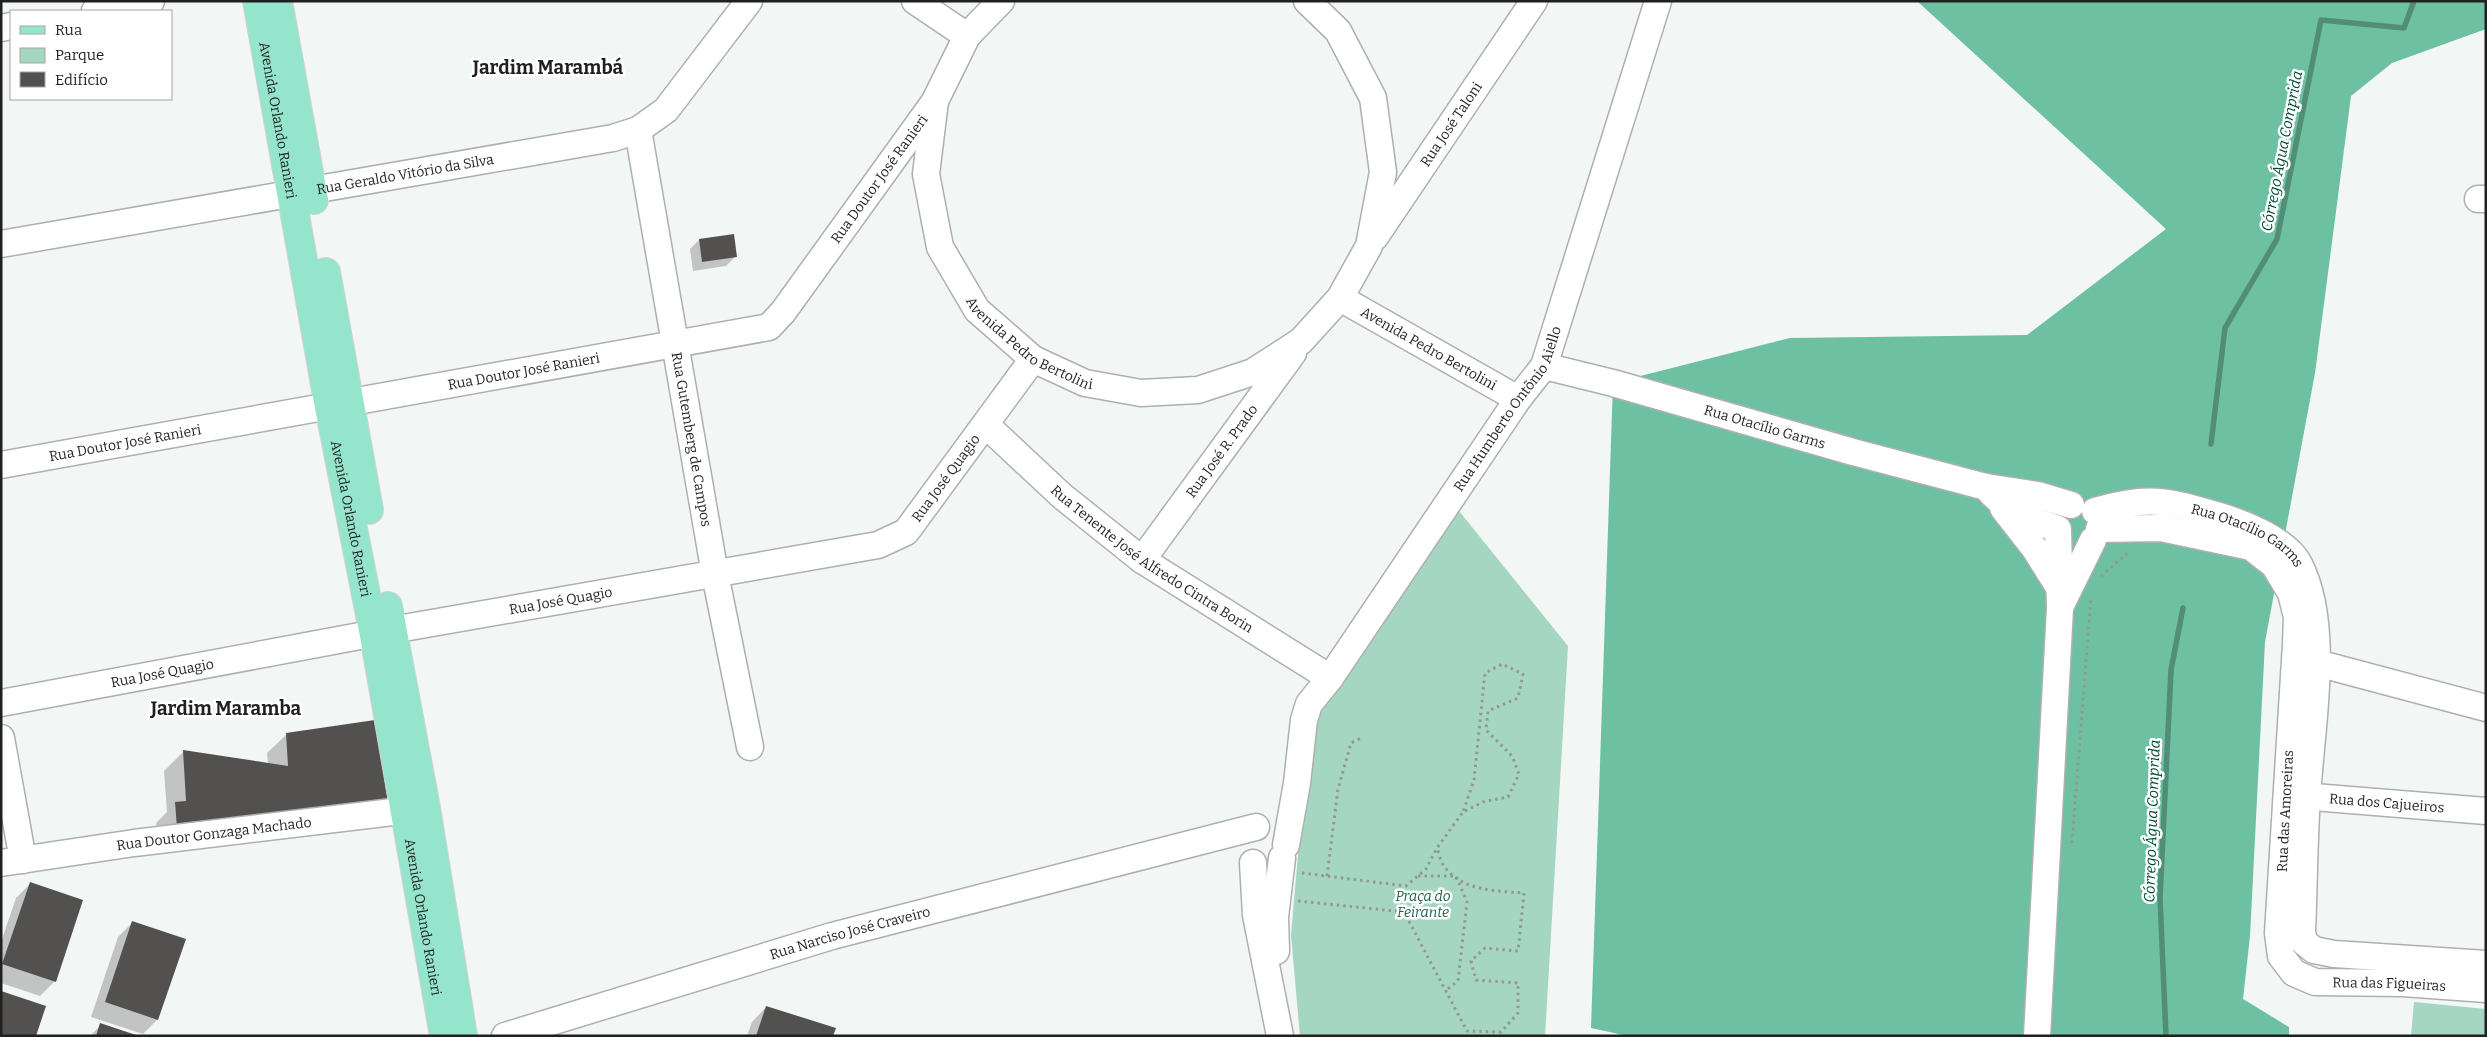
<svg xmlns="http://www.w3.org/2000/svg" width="2487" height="1037" font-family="Bitter,serif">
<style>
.green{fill:#a5d6c2}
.forest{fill:#6dc1a2}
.shadow{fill:#0003}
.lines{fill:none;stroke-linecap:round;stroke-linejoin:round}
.stream{stroke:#528d76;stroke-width:5.5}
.building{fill:#535050}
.minor-casing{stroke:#adb0af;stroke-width:29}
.major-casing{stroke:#d2d2d2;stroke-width:30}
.path{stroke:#949795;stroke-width:3;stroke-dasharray:2.5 4;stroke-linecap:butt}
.minor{stroke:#fff;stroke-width:26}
.major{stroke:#94e5cb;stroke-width:28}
.labels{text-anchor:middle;stroke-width:5;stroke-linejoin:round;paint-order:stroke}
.street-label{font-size:14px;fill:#1f201f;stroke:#fff}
.park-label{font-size:14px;font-style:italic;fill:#20614b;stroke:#fff}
.water-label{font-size:15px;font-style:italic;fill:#004c37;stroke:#fff}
.district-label{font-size:19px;font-weight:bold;fill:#1f201f;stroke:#fff}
</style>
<rect width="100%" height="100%" fill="#f2f6f4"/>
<g class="green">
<path d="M 1451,501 L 1568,646 L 1545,1036 L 1300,1036 L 1291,935 L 1303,797 L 1319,710 Z"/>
<path d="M 2414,1002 L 2486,1009 L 2486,1036 L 2411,1036 Z"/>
</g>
<path class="forest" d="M 1917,1 L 2486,1 L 2486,29 L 2392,63 L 2351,96 L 2315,373 L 2265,642 L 2250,936 L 2243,999 L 2289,1027 L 2289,1036 L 1628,1036 L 1591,1028 L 1613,383 L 1790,338 L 2027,335 L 2166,229 Z"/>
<g class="shadow">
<path d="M 699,240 L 736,256 L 726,266 L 693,271 L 690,249 Z"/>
<path d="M 373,721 L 159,846 L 156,823 L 167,812 L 164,771 L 183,752 L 268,764 L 267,753 L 287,734 Z"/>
<path d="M 30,884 L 55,981 L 40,996 L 1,983 L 1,942 L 16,898 Z"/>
<path d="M 133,922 L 184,939 L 157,1020 L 143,1034 L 91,1017 L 118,937 Z"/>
<path d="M 766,1007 L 832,1036 L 747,1036 L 752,1022 Z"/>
<path d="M 101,1025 L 133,1036 L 90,1036 Z"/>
</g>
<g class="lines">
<g class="stream">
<path d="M 2211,444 L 2225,328 L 2277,239 L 2321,20 L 2404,28 L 2414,1"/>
<path d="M 2166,1036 L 2160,898 L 2171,670 L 2183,608"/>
</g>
</g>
<g class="building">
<path d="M 734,234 L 737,257 L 702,262 L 699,239 Z"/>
<path d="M 375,720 L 388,802 L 177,828 L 175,802 L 186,801 L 183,750 L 288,766 L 286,733 Z"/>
<path d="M 30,882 L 83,900 L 56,982 L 2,964 Z"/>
<path d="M 132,921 L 186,939 L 158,1020 L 105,1002 Z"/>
<path d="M 1,991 L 46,1006 L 36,1036 L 1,1036 Z"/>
<path d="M 766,1006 L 836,1028 L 833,1036 L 756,1036 Z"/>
<path d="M 100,1023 L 136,1035 L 136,1036 L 96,1036 Z"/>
</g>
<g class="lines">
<g class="minor-casing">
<g id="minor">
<path d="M 915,1 L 967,36"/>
<path id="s1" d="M 1001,1 L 967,36 L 935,101 L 926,174 L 940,247 L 977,310 L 1033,359 L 1085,383 L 1141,393 L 1198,390 L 1253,372 L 1301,341 L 1340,298 L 1369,246 L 1383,172 L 1373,98 L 1338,31 L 1307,1"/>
<path d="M 95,11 L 151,1"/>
<path d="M 1,28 L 11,26"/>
<path id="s2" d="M 638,130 L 715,574 L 750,747"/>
<path d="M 2478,199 L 2486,199"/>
<path id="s3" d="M 1375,237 L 1534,1"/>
<path id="s4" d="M 1,244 L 613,138 L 638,130 L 666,110 L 749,1"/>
<path id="s5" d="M 1340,298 L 1518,399"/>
<path id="s6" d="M 1544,366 L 1613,383 L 1853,452 L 1986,487 L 2038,495 L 2071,505"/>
<path id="s7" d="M 986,425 L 1062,496 L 1142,560 L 1330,678"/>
<path id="s8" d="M 1,465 L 769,327 L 783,312 L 933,104"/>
<path d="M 1986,487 C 2004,510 2032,520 2058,529 L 2060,608 L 2037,1036"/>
<path d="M 2003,508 L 2035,549 L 2060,589"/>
<path id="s9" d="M 2095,511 C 2147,496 2165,500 2216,515 C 2241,522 2287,540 2299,564 C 2331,626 2311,728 2307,796 C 2304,841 2304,886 2302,932 L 2304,942 L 2314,950 L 2334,954 L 2486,964"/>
<path id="s10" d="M 2099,529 L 2161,528 L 2251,547 L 2274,565 L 2291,593 L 2297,617 L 2296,644 L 2278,933 L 2281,956 L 2294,973 L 2315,982 L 2403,983 L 2486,989"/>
<path id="s11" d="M 1142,560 L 1293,353"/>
<path d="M 2061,605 L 2093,540"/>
<path d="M 2317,663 L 2486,708"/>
<path id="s12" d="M 1,703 L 392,630 L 878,545 L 906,532 L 1033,359"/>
<path d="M 1,738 L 23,860"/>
<path id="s13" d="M 2289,795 L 2486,811"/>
<path id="s14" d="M 1286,845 L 1297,783 L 1304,720 L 1309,704 L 1330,678 L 1518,399 L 1544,366 L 1658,1"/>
<path id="s15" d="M 1,863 L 134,843 L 426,808"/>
<path d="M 1253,863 L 1256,915 L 1280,1036"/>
<path d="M 1276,951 L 1275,917 L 1282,858"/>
<path id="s16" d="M 505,1036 L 832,936 L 1256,827"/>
</g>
</g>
<g class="major-casing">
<g id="major">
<path id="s17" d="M 257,1 L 329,407 L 374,635 L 444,1036"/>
<path d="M 278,1 L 314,200"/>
<path d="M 326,272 L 369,510"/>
<path d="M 388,606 L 426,808 L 463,1036"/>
</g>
</g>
<g class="path">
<path d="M 2101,576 L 2129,552"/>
<path d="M 2072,843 L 2091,598"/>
<path d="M 1302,873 L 1406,886 L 1426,869 L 1437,848 L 1463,812 L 1483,802 L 1508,797 L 1519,774 L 1512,756 L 1486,730 L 1488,711 L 1518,698 L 1523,674 L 1502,664 L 1485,673 L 1474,780 L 1463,812"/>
<path d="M 1327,876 L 1338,789 L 1351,743 L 1361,738"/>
<path d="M 1418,876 L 1456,876 L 1467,902 L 1458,981 L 1445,991"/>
<path d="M 1298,901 L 1404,912 L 1467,1031 L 1501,1032 L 1518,1013 L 1518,983 L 1476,980 L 1471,961 L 1485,948 L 1518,951 L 1524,893 C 1497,891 1461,891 1444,866 C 1440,861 1439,853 1437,848"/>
</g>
<use href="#minor" class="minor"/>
<use href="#major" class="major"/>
</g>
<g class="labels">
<g class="street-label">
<text dy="5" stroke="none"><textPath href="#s17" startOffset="121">Avenida Orlando Ranieri</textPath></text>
<text dy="5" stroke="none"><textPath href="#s3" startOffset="136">Rua José Taloni</textPath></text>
<text dy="5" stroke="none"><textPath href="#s4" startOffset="410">Rua Geraldo Vitório da Silva</textPath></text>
<text dy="5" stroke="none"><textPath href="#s8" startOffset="965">Rua Doutor José Ranieri</textPath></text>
<text dy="5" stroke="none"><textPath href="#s1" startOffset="405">Avenida Pedro Bertolini</textPath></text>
<text dy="5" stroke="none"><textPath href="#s5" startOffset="102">Avenida Pedro Bertolini</textPath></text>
<text dy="5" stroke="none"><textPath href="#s8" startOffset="531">Rua Doutor José Ranieri</textPath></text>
<text dy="5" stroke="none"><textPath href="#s14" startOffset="500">Rua Humberto Ontõnio Aiello</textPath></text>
<text dy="5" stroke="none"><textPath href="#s6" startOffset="229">Rua Otacílio Garms</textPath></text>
<text dy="5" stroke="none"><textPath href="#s2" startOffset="314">Rua Gutemberg de Campos</textPath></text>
<text dy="5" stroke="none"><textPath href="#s8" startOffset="126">Rua Doutor José Ranieri</textPath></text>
<text dy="5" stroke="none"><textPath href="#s11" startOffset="135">Rua José R. Prado</textPath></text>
<text dy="5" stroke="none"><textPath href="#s12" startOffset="989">Rua José Quagio</textPath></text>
<text dy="5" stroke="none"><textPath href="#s17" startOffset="526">Avenida Orlando Ranieri</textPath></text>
<text dy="5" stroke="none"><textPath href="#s9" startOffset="161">Rua Otacílio Garms</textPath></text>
<text dy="5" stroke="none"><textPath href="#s7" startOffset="214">Rua Tenente José Alfredo Cintra Borin</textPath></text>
<text dy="5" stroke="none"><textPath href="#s12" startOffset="569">Rua José Quagio</textPath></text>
<text dy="5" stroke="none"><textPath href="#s12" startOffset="164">Rua José Quagio</textPath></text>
<text dy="5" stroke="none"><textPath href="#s13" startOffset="98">Rua dos Cajueiros</textPath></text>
<text transform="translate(2285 811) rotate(-87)" y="5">Rua das Amoreiras</text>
<text dy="5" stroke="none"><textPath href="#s15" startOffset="215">Rua Doutor Gonzaga Machado</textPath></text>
<text dy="5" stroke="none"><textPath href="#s17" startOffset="931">Avenida Orlando Ranieri</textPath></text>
<text dy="5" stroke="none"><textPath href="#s16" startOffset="360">Rua Narciso José Craveiro</textPath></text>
<text dy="5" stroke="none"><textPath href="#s10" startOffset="699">Rua das Figueiras</textPath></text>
</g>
<g class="park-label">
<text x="1423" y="901">Praça do<tspan x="1423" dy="16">Feirante</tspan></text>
</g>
<g class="water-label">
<text transform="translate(2282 151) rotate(-79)" y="5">Córrego Água Comprida</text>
<text transform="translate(2152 821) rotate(-88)" y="5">Córrego Água Comprida</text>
</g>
<g class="district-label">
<text x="548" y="74">Jardim Marambá</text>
<text x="226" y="715">Jardim Maramba</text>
</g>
</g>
<rect width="2487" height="1037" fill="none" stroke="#1f201f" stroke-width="5"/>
<rect x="10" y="10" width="162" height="90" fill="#ffffff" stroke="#a5a6a5"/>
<rect x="20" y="26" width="25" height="8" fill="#94e5cb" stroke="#a5a6a5"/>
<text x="55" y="35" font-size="15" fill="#1f201f">Rua</text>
<rect x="20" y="48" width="25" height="15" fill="#a5d6c2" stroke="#a5a6a5"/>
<text x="55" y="60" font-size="15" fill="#1f201f">Parque</text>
<rect x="20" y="72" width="25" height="15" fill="#535050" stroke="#a5a6a5"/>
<text x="55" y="85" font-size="15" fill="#1f201f">Edifício</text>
</svg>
